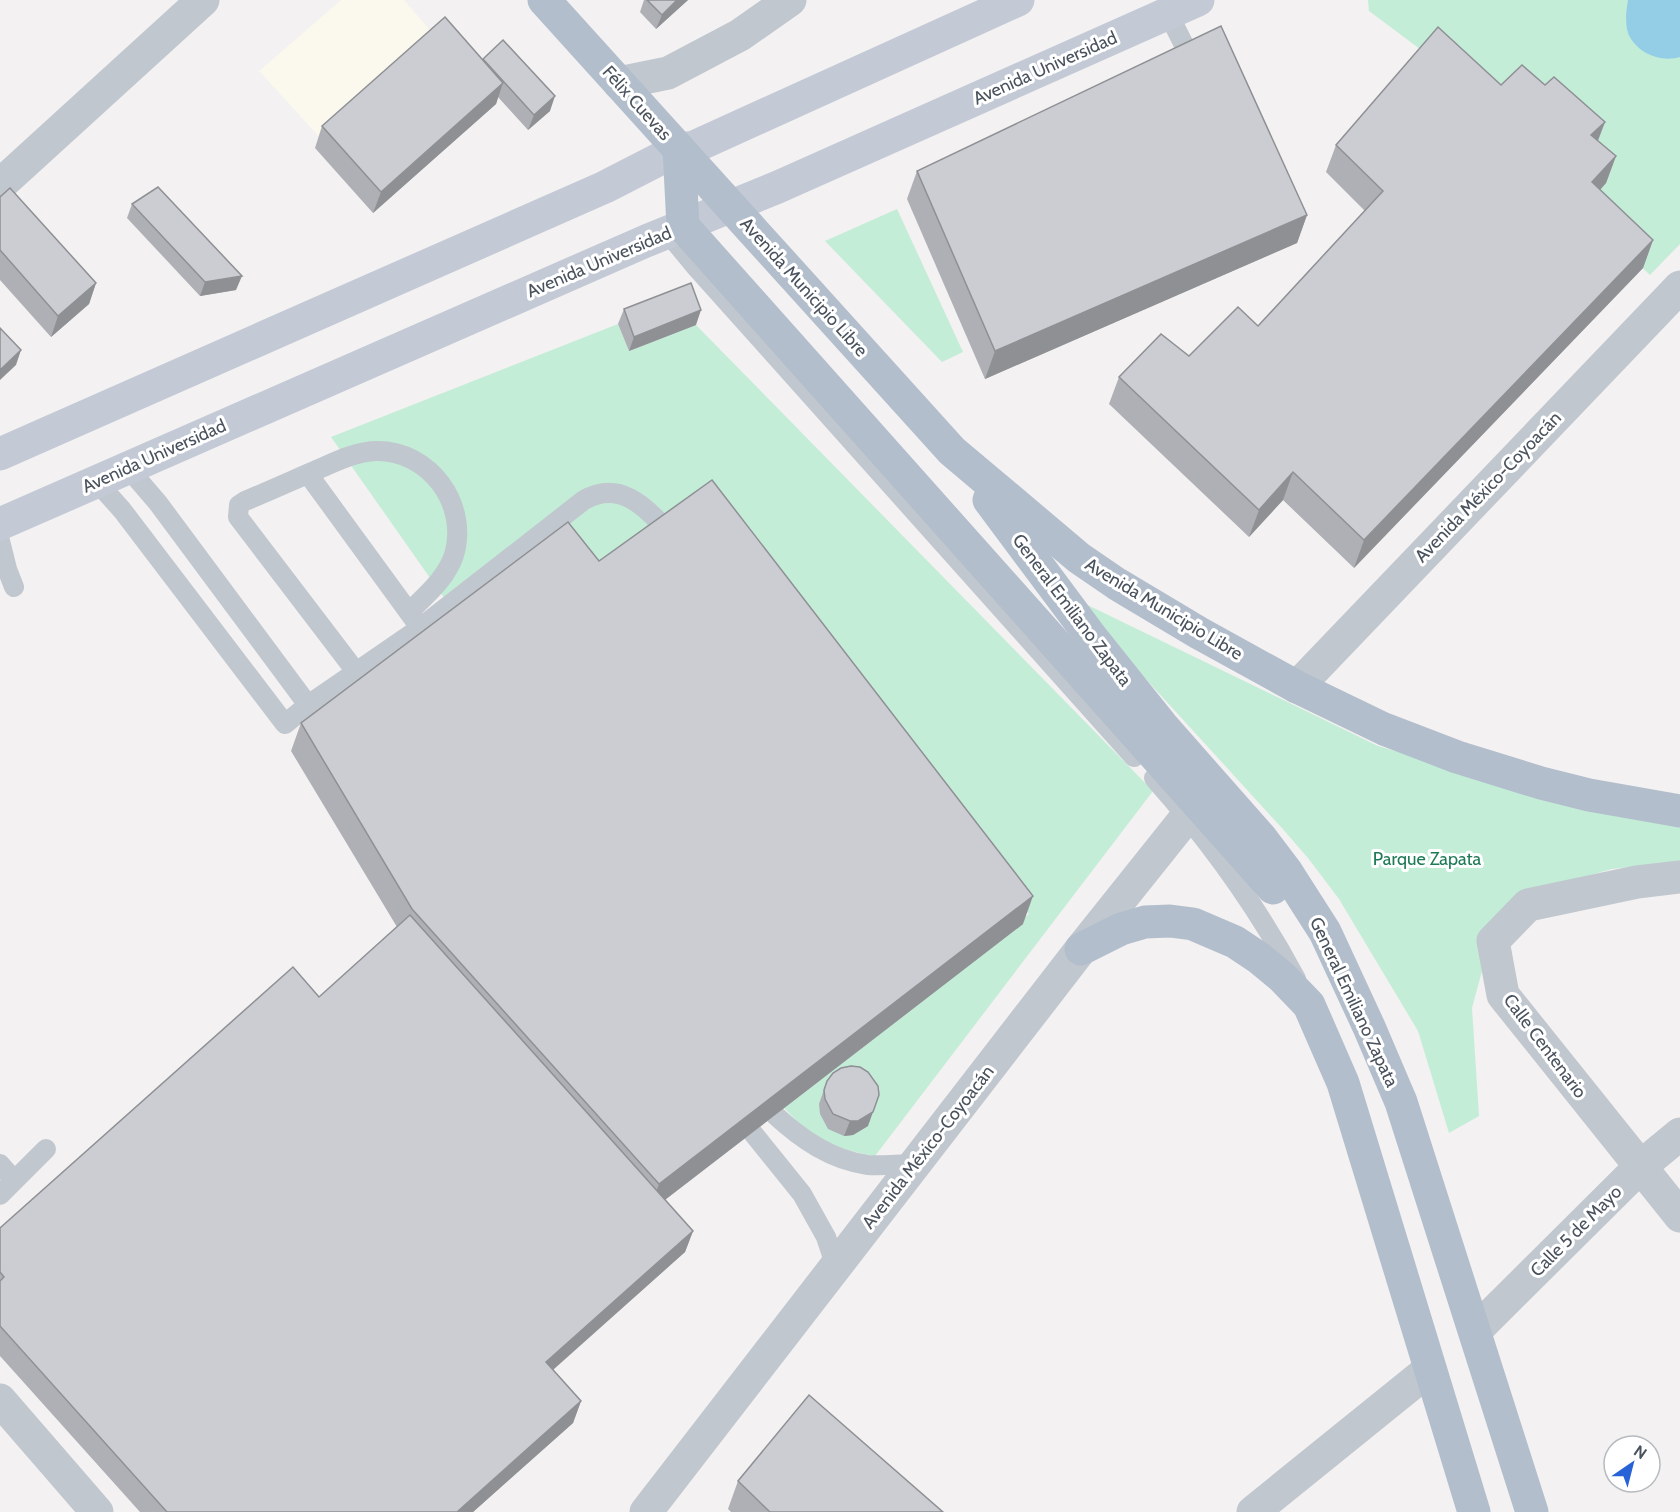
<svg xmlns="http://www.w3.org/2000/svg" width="1680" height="1512" font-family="Cabin,sans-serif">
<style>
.commercial{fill:#fbf9ed}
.green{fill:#c4edd8}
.water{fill:#94cde6}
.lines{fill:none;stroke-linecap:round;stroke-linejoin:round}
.service{stroke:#c0c7ce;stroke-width:20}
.minor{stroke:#c0c7ce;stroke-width:33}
.tertiary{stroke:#c0c7ce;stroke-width:33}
.secondary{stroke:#c3cad6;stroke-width:33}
.primary{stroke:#b3becd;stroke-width:33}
.wall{fill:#afb0b5}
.shaded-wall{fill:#8e9094}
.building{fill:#cbcdd3;stroke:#8e9094;stroke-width:1.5}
.labels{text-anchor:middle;stroke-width:6;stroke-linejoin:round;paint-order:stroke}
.street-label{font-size:18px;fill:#4a525d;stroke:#fff}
.park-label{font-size:18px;fill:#1f7b56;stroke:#fff}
</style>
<rect width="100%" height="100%" fill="#f3f1f1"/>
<path class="commercial" d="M 341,0 L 404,0 L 437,38 L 322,140 L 259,71 Z"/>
<g class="green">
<path d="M 1368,0 L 1680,0 L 1680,244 L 1650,275 L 1582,210 L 1428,55 L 1369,11 Z"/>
<path d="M 897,209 L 963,352 L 942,362 L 825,241 Z"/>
<path d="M 618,324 L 629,351 L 696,325 L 1153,791 L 875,1156 C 831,1148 815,1140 784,1108 L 1029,914 L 707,501 L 589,589 L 461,622 L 331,437 Z"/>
<path d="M 1071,597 L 1378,746 L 1543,793 L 1680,823 L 1680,862 L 1612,869 L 1516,896 L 1492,934 L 1472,1008 L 1479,1116 L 1449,1133 L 1418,1031 L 1339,899 L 1308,858 L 1281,827 Z"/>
</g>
<path class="water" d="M 1628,0 L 1680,0 L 1680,57 C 1661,63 1636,53 1628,33 C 1625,23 1626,11 1628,0 Z"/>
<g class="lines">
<g class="service">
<path d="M 1168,13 L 1195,67"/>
<path d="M 668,226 L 667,232 L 696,267 L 1134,757"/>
<path d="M 128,468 L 158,503 L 308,705"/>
<path d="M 308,474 L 416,622"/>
<path d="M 96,481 L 122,510 L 285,724 L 308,705 L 420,628 L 584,500 C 619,480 643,505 667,530"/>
<path d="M 0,541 L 7,569 L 14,587"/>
<path d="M 357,673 L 238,517 L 239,505 L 245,501 C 267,492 289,482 312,472 C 333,463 353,452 376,451 C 430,450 469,505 454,555 C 446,579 426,595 409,612"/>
<path d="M 1154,778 C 1209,840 1257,906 1296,979"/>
<path d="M 775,1115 C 801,1139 831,1160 868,1165 C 883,1166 899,1164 914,1164"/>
<path d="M 752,1132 L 802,1194 L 826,1237 L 836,1267"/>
<path d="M 0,1164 L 14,1180"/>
<path d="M 0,1195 L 46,1149"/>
</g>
<g class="minor">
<path d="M 619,83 L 668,73 L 740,35 L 790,0"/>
<path d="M 0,185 L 203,0"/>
<path d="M 1297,687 L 1680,287"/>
<path d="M 1680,877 L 1637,882 L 1528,905 L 1493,941 L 1503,995 L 1680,1216"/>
<path d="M 1475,1331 L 1640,1167 L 1680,1134"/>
<path d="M 646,1512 L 1081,949 L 1212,785"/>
<path d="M 1253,1512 L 1430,1369"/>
</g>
<path class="tertiary" d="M 0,1400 L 97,1512"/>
<g class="secondary">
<path d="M 0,454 L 605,187 L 679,149 L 694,147 L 1018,0"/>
<path d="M 0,524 L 646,241 L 778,187 L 1198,0"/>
</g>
<g class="primary">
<path d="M 544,0 L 952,451 L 1079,558 L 1117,584 L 1199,633 L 1297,687 L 1384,729 L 1457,757 L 1541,783 L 1589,795 L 1680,811"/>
<path d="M 679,149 L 683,226 L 1273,888"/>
<path d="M 989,500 L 1092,638 L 1164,728 L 1261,838 L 1286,871 L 1325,932 L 1369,1027 L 1401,1102 L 1532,1512"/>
<path d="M 1081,949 L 1121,929 L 1145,922 L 1170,921 L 1193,924 L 1235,942 L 1259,958 L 1282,977 L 1309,1005 L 1343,1083 L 1474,1512"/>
</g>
</g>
<g class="wall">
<path d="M 644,0 L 688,0 L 656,29 L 640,12 Z"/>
<path d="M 482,59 L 550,111 L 528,130 L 498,97 L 496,104 L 373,213 L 315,148 L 322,126 Z"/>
<path d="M 1501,85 L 1545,85 L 1605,122 L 1598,141 L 1616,156 L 1606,183 L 1600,190 L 1653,240 L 1643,268 L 1354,568 L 1283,500 L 1249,537 L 1109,404 L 1119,377 L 1189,356 L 1258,326 L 1365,211 L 1326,172 L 1336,145 Z"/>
<path d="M 917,171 L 1307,215 L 1297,243 L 985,379 L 907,199 Z"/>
<path d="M 0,197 L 96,283 L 89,304 L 51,337 L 0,280 Z"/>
<path d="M 132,204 L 236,290 L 200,296 L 127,218 Z"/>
<path d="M 624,309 L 696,325 L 629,351 L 618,324 Z"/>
<path d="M 599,561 L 1023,924 L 665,1200 L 693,1231 L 685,1252 L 553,1370 L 581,1401 L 573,1423 L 473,1512 L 140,1512 L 0,1356 L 0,1228 L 319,997 L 397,927 L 291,751 L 301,723 Z"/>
<path d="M 827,1081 L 868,1126 L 853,1135 L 844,1136 L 828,1129 L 820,1114 L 819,1104 Z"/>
<path d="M 738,1481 L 943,1512 L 731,1512 L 728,1509 Z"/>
</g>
<g class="shaded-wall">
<path d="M 677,0 L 688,0 L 656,29 L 662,15 Z"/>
<path d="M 503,83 L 496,104 L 373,213 L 381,192 Z"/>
<path d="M 555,96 L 550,111 L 528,130 L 534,115 Z"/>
<path d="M 1605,122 L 1594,150 L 1591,135 Z"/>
<path d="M 1616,156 L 1606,183 L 1582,210 L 1592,182 Z"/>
<path d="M 1307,215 L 1297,243 L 985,379 L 995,351 Z"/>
<path d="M 1653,240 L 1643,268 L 1354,568 L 1364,540 Z"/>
<path d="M 242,276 L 236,290 L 200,296 L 205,282 Z"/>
<path d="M 96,283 L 89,304 L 51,337 L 58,316 Z"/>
<path d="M 701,310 L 696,325 L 629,351 L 634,337 Z"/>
<path d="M 21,350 L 16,365 L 0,380 L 0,370 Z"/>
<path d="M 1293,472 L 1283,500 L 1249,537 L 1259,510 Z"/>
<path d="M 1033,896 L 1023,924 L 649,1212 L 659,1184 Z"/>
<path d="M 873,1112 L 868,1126 L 853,1135 L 844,1136 L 850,1121 Z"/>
<path d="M 693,1231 L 685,1252 L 538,1383 L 546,1362 Z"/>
<path d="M 581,1401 L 573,1423 L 473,1512 L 457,1512 Z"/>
</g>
<g class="building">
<path d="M 647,0 L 677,0 L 662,15 Z"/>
<path d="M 445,17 L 503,83 L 381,192 L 322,126 Z"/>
<path d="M 1221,26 L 1307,215 L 995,351 L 917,171 Z"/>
<path d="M 1438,27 L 1501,85 L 1522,65 L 1545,85 L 1554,77 L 1605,122 L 1591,135 L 1616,156 L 1592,182 L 1653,240 L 1364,540 L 1293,472 L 1259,510 L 1119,377 L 1161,334 L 1189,356 L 1238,307 L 1258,326 L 1383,191 L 1336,145 Z"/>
<path d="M 503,40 L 555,96 L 534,115 L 483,59 Z"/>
<path d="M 158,187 L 242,276 L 205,282 L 132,204 Z"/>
<path d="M 10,188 L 96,283 L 58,316 L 0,250 L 0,197 Z"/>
<path d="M 691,283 L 701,310 L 634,337 L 624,309 Z"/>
<path d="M 0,328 L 21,350 L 0,370 Z"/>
<path d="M 712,480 L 1033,896 L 659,1184 L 412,909 L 301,723 L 568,522 L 599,561 Z"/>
<path d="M 410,915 L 693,1231 L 546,1362 L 581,1401 L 457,1512 L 167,1512 L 0,1326 L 0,1281 L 4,1277 L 0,1272 L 0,1228 L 293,967 L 319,997 Z"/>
<path d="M 851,1066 L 860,1067 L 868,1072 L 878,1086 L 879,1095 L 873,1112 L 858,1121 L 850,1121 L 833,1114 L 825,1099 L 824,1090 L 827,1081 L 833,1073 L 841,1068 Z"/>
<path d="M 809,1395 L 943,1512 L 770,1512 L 738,1481 Z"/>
</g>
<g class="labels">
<g class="street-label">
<text transform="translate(1045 68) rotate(-24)" y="6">Avenida Universidad</text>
<text transform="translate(637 103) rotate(48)" y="6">Félix Cuevas</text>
<text transform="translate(599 262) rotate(-23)" y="6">Avenida Universidad</text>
<text transform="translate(804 287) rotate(48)" y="6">Avenida Municipio Libre</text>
<text transform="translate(154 456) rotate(-24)" y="6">Avenida Universidad</text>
<text transform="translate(1488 487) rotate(-46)" y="6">Avenida México-Coyoacán</text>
<text transform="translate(1164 609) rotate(31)" y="6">Avenida Municipio Libre</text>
<text transform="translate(1072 610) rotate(53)" y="6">General Emiliano Zapata</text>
<text transform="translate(1354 1002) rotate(65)" y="6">General Emiliano Zapata</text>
<text transform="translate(1545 1046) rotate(53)" y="6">Calle Centenario</text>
<text transform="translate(928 1147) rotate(-52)" y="6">Avenida México-Coyoacán</text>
<text transform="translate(1576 1231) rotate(-45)" y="6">Calle 5 de Mayo</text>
</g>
<g class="park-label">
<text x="1427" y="865">Parque Zapata</text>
</g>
</g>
<g transform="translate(1632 1464) rotate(35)"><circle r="28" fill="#ffffff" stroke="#b7babe" stroke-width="1.5"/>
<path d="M0-4.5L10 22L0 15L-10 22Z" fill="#2763d7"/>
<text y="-9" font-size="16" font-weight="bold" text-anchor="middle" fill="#4a525d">N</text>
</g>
</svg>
